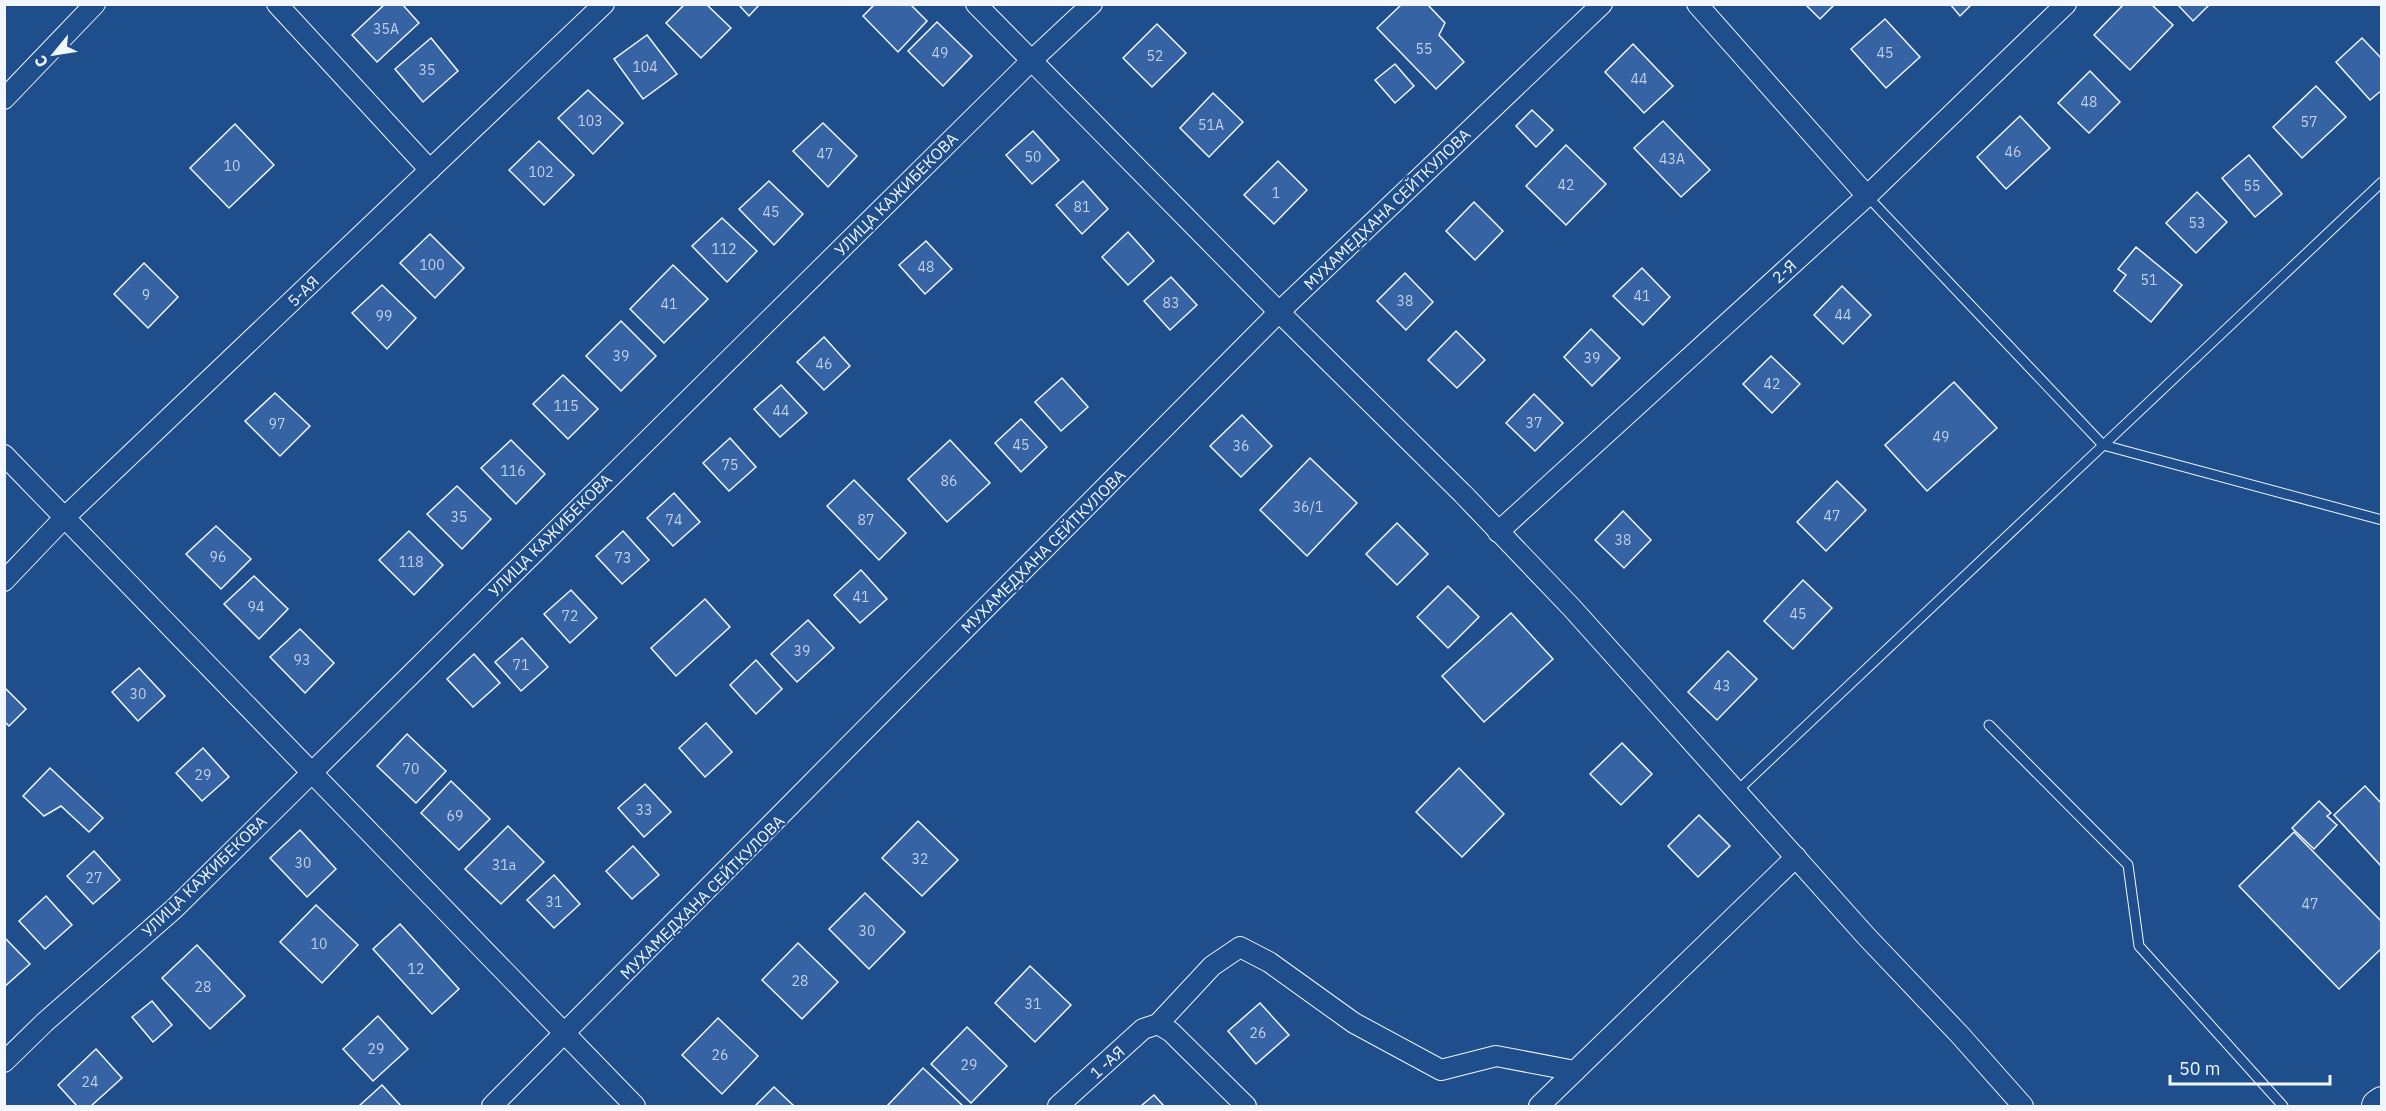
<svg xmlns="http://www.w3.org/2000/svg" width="2386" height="1111" font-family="'IBM Plex Sans',sans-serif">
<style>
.building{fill:#3563a3;stroke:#f2f6ff;stroke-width:1.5}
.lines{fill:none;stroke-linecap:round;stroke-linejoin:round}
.service-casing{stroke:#f2f6ff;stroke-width:11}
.minor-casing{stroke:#f2f6ff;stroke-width:22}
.trunk-casing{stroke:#f2f6ff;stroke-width:34}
.service{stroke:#1f4e8c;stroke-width:9}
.minor{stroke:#1f4e8c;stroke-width:20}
.trunk{stroke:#1f4e8c;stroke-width:32}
.labels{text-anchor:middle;stroke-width:4.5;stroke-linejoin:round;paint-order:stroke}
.number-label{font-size:14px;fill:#c3d1e8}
.street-label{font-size:16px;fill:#f2f6ff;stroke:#1f4e8c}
</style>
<rect width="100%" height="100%" fill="#1f4e8c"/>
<g class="building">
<path d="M 385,4 L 402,4 L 419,23 L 377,62 L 352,35 Z"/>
<path d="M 685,4 L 706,4 L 731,28 L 701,58 L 666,23 Z"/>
<path d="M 738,4 L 760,4 L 749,16 Z"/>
<path d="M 875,4 L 910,4 L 927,21 L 898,52 L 863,16 Z"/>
<path d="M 1402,4 L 1427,4 L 1445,23 L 1439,35 L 1464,62 L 1436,89 L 1377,28 Z"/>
<path d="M 1805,4 L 1835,4 L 1820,19 Z"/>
<path d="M 1950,4 L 1972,4 L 1960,16 Z"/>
<path d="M 2124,4 L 2151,4 L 2173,25 L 2130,70 L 2094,35 Z"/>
<path d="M 2177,4 L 2210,4 L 2193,21 Z"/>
<path d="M 1885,19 L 1920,57 L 1886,88 L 1851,49 Z"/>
<path d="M 937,22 L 972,56 L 943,86 L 908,51 Z"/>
<path d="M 1157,24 L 1186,53 L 1152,87 L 1123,58 Z"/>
<path d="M 647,35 L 677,74 L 643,99 L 614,59 Z"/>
<path d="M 431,38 L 458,71 L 423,102 L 395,69 Z"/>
<path d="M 2362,38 L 2382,59 L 2382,90 L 2370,100 L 2336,62 Z"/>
<path d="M 1633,44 L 1673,86 L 1644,113 L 1605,72 Z"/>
<path d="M 1395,64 L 1414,86 L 1395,103 L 1375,80 Z"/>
<path d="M 2090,71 L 2120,102 L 2089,133 L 2058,103 Z"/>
<path d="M 2316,86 L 2346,117 L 2302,158 L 2273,127 Z"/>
<path d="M 588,90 L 623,123 L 593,154 L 558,118 Z"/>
<path d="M 1213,93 L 1243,122 L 1209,157 L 1180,128 Z"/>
<path d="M 1532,110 L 1553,130 L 1536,147 L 1516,126 Z"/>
<path d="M 2020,116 L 2050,148 L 2006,189 L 1977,157 Z"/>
<path d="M 1663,121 L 1710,170 L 1681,197 L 1634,148 Z"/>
<path d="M 823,123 L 857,156 L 828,187 L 793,151 Z"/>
<path d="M 235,124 L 274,165 L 229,208 L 190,168 Z"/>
<path d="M 1033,131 L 1059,160 L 1032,184 L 1006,155 Z"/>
<path d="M 539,141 L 574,175 L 544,205 L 509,170 Z"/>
<path d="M 1566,145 L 1606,184 L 1566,225 L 1526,186 Z"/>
<path d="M 2249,155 L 2282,194 L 2255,217 L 2222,178 Z"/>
<path d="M 1278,161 L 1307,190 L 1274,224 L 1244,195 Z"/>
<path d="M 769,181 L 803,214 L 774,245 L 739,209 Z"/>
<path d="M 1083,181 L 1108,209 L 1082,234 L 1056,205 Z"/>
<path d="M 2197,192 L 2227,222 L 2196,253 L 2166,223 Z"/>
<path d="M 1474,202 L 1503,231 L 1475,260 L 1446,231 Z"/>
<path d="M 722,218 L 757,251 L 727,282 L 692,246 Z"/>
<path d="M 1128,232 L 1154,261 L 1128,285 L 1102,257 Z"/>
<path d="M 430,234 L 464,268 L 435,298 L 400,263 Z"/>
<path d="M 926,241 L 952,269 L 925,294 L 899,265 Z"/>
<path d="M 2136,247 L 2182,285 L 2151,322 L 2114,291 L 2126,275 L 2118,269 Z"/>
<path d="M 144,263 L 178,297 L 148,328 L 114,294 Z"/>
<path d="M 673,265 L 708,299 L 664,343 L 630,309 Z"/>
<path d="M 1642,268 L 1670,297 L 1643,325 L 1613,296 Z"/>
<path d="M 1405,273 L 1433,302 L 1406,330 L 1377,301 Z"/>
<path d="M 1171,277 L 1197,305 L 1170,330 L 1144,301 Z"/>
<path d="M 382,285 L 416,318 L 387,349 L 352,313 Z"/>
<path d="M 1842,286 L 1871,315 L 1843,344 L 1814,315 Z"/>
<path d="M 621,321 L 656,356 L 621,391 L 586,356 Z"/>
<path d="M 1591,329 L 1620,358 L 1592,386 L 1564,357 Z"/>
<path d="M 1456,331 L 1485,360 L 1457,388 L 1428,360 Z"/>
<path d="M 824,337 L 850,366 L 824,390 L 797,362 Z"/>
<path d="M 1771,356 L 1800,384 L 1772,413 L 1743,384 Z"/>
<path d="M 563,375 L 598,409 L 568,439 L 533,404 Z"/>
<path d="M 1062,378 L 1088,407 L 1061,431 L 1035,402 Z"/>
<path d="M 1954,382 L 1997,428 L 1927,491 L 1885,445 Z"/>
<path d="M 781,385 L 807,413 L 780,437 L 754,409 Z"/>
<path d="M 275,393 L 310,426 L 280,456 L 245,421 Z"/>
<path d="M 1534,394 L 1563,423 L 1535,451 L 1506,423 Z"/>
<path d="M 1242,415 L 1272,446 L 1241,477 L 1210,446 Z"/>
<path d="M 1021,419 L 1047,447 L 1021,472 L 995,443 Z"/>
<path d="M 730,438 L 756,467 L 729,491 L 703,463 Z"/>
<path d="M 511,440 L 545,474 L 516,504 L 481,468 Z"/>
<path d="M 950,440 L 990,483 L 947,522 L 908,479 Z"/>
<path d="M 1310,458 L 1357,503 L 1307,556 L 1260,510 Z"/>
<path d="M 854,480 L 906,533 L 879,560 L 827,506 Z"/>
<path d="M 1837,481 L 1866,510 L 1826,551 L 1797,522 Z"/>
<path d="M 457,486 L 491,519 L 462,549 L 427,514 Z"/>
<path d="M 674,493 L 700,522 L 673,546 L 647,518 Z"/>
<path d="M 1623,511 L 1651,540 L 1624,568 L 1595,540 Z"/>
<path d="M 1397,523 L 1428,554 L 1397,585 L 1366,554 Z"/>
<path d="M 216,526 L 251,559 L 221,589 L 186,554 Z"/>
<path d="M 409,531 L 443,565 L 414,595 L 379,560 Z"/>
<path d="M 623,531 L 649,560 L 622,584 L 596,556 Z"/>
<path d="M 861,570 L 887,599 L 860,623 L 834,595 Z"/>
<path d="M 254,576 L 288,609 L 259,639 L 224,604 Z"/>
<path d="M 1803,580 L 1832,608 L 1793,649 L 1764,621 Z"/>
<path d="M 1448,586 L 1479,617 L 1448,648 L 1417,617 Z"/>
<path d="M 571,590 L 597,618 L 570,643 L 544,614 Z"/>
<path d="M 705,599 L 730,627 L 676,676 L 651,648 Z"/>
<path d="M 1511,613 L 1553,659 L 1484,722 L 1442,676 Z"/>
<path d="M 808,620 L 834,648 L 797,682 L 771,654 Z"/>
<path d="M 300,629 L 334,663 L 305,693 L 270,657 Z"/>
<path d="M 522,638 L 548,667 L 521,691 L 495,662 Z"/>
<path d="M 1728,651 L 1757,679 L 1717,720 L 1688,692 Z"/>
<path d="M 474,654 L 500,683 L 473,707 L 447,679 Z"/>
<path d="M 756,660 L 782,689 L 756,714 L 730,685 Z"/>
<path d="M 139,668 L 165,696 L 138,721 L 112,692 Z"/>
<path d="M 4,687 L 26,709 L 9,726 L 4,721 Z"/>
<path d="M 706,723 L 732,752 L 705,777 L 679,748 Z"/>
<path d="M 407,734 L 446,771 L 416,803 L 377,766 Z"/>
<path d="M 1622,743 L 1652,774 L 1621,805 L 1590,774 Z"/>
<path d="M 203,748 L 229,777 L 202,801 L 176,773 Z"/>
<path d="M 50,768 L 103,818 L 89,832 L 61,806 L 44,816 L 23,796 Z"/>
<path d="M 1459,768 L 1504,814 L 1462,857 L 1416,812 Z"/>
<path d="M 451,781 L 490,819 L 459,850 L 421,813 Z"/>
<path d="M 645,784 L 671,812 L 644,837 L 618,808 Z"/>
<path d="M 2365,786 L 2382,804 L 2382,867 L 2334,815 Z"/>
<path d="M 2319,801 L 2331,813 L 2327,816 L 2337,825 L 2314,849 L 2292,828 Z"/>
<path d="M 1699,815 L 1730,846 L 1698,877 L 1668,846 Z"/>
<path d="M 918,821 L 958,860 L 922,896 L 882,858 Z"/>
<path d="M 508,826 L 544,862 L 501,904 L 465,869 Z"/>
<path d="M 300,830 L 336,869 L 307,897 L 270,858 Z"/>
<path d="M 2294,832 L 2382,922 L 2382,948 L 2339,989 L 2239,886 Z"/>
<path d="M 633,846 L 659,875 L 632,899 L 606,871 Z"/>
<path d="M 94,851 L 120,880 L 93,904 L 67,876 Z"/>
<path d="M 554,875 L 580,904 L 554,928 L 527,900 Z"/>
<path d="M 865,893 L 905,932 L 869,969 L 829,929 Z"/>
<path d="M 46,896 L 72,925 L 45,949 L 19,921 Z"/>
<path d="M 316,905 L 358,945 L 322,983 L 280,942 Z"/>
<path d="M 400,924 L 459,989 L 432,1014 L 373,949 Z"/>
<path d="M 4,937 L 30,964 L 4,987 Z"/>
<path d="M 798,943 L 838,982 L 802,1019 L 762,980 Z"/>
<path d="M 197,945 L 245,996 L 210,1029 L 162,978 Z"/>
<path d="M 1030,966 L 1071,1005 L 1035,1042 L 995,1003 Z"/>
<path d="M 152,1001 L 172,1025 L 153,1042 L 132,1017 Z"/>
<path d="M 1260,1003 L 1289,1035 L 1256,1064 L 1228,1031 Z"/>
<path d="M 378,1016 L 408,1049 L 373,1081 L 343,1049 Z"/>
<path d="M 718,1018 L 758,1056 L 722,1094 L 682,1055 Z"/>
<path d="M 967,1027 L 1007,1066 L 971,1103 L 931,1064 Z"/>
<path d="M 96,1049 L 122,1078 L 91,1106 L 77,1106 L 58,1085 Z"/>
<path d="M 923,1068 L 963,1106 L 889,1106 L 888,1105 Z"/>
<path d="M 382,1085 L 401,1106 L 359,1106 Z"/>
<path d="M 774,1087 L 794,1106 L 755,1106 Z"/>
<path d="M 1154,1095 L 1164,1106 L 1141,1106 Z"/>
</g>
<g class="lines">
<g class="service-casing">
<g id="service">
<path d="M 1867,196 L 2103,445 L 2382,520"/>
<path d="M 1989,725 L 2128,865 L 2139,946 L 2283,1106"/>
<path d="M 1737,791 L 2382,182"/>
</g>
</g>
<g class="minor-casing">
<g id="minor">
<path d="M 277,4 L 430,170"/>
<path d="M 976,4 L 1279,312 L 1463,494 L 1572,608 L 1866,936 L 1960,1035 L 2023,1106"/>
<path d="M 1697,4 L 1867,196"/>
<path d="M 4,99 L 95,4"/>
<path d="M 4,455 L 635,1106"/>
<path d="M 1498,532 L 1867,196 L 2066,4"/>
<path d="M 4,581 L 65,517 L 604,4"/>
<path d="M 1158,1024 L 1171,1032 L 1246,1106"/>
<path d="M 4,1062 L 45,1022 L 175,908 L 1031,61 L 1092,4"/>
<path d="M 492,1106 L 1279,312 L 1602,4"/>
<path d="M 1058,1106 L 1143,1029 L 1158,1024 L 1212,966 L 1240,947 L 1269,962 L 1354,1023 L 1441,1070 L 1496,1056 L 1575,1071 L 1796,857"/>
<path d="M 1539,1106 L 1575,1071"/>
</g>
</g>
<g class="trunk-casing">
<path id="trunk" d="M 2378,1106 L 2382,1103"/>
</g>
<use href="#service" class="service"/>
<use href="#minor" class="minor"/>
<use href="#trunk" class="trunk"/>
</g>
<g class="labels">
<g class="number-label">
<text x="386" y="34">35А</text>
<text x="1424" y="54">55</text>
<text x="940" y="58">49</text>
<text x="1885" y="58">45</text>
<text x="1155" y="61">52</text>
<text x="645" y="72">104</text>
<text x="427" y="75">35</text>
<text x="1639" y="84">44</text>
<text x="2089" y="107">48</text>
<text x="590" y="126">103</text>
<text x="2309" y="127">57</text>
<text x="1211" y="130">51А</text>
<text x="2013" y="157">46</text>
<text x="825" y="159">47</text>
<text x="1033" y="162">50</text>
<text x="1672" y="164">43А</text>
<text x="232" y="171">10</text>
<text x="541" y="177">102</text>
<text x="1566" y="190">42</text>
<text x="2252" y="191">55</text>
<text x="1276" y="198">1</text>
<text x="1082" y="212">81</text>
<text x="771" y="217">45</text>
<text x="2197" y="228">53</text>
<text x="724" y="254">112</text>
<text x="432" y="270">100</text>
<text x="926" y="272">48</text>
<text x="2149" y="285">51</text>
<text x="146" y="300">9</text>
<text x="1642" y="301">41</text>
<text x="1405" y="306">38</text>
<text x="1171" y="308">83</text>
<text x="669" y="309">41</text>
<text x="1843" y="320">44</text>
<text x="384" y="321">99</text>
<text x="621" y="361">39</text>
<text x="1592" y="363">39</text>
<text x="824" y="369">46</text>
<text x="1772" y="389">42</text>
<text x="566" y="411">115</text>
<text x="781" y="416">44</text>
<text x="1534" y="428">37</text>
<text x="277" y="429">97</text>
<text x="1941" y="442">49</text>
<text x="1021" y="450">45</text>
<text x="1241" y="451">36</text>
<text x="730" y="470">75</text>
<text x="513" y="476">116</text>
<text x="949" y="486">86</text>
<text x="1308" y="512">36/1</text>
<text x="1832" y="521">47</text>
<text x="459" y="522">35</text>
<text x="674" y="525">74</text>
<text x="866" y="525">87</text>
<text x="1623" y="545">38</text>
<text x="218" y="562">96</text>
<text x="623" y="563">73</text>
<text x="411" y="567">118</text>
<text x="861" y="602">41</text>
<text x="256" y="612">94</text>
<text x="1798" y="619">45</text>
<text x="570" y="621">72</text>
<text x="802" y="656">39</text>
<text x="302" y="665">93</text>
<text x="521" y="670">71</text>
<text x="1722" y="691">43</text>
<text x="138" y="699">30</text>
<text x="411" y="774">70</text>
<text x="203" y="780">29</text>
<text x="644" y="815">33</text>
<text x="455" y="821">69</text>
<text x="920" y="864">32</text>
<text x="303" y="868">30</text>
<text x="504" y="870">31а</text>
<text x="94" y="883">27</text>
<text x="554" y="907">31</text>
<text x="2310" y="909">47</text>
<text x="867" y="936">30</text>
<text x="319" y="949">10</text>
<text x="416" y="974">12</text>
<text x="800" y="986">28</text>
<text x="203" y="992">28</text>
<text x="1033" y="1009">31</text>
<text x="1258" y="1038">26</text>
<text x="376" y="1054">29</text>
<text x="720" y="1060">26</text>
<text x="969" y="1070">29</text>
<text x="90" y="1087">24</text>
</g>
<g class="street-label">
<text transform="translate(896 194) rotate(-45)" y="6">УЛИЦА КАЖИБЕКОВА</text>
<text transform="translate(1387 209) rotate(-44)" y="6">МУХАМЕДХАНА СЕЙТКУЛОВА</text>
<text transform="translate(1784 271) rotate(-42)" y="6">2-Я</text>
<text transform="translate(303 291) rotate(-44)" y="6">5-АЯ</text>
<text transform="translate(550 535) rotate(-45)" y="6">УЛИЦА КАЖИБЕКОВА</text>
<text transform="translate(1043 551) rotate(-45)" y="6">МУХАМЕДХАНА СЕЙТКУЛОВА</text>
<text transform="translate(204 876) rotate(-44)" y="6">УЛИЦА КАЖИБЕКОВА</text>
<text transform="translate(702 897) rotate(-45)" y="6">МУХАМЕДХАНА СЕЙТКУЛОВА</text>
<text transform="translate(1107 1062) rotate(-42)" y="6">1 -АЯ</text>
</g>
</g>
<rect width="2386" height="1111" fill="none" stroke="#f2f6ff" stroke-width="12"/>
<g transform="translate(54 54) rotate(240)" stroke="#1f4e8c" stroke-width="4.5" paint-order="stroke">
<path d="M0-4.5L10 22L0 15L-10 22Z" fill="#f2f6ff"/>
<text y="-9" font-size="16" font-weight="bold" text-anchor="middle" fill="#f2f6ff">С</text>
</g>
<path d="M2170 1075v9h160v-9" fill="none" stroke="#f2f6ff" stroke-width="3"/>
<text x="2179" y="1075" font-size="18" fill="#f2f6ff" stroke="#1f4e8c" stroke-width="4.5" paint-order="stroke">50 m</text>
</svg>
